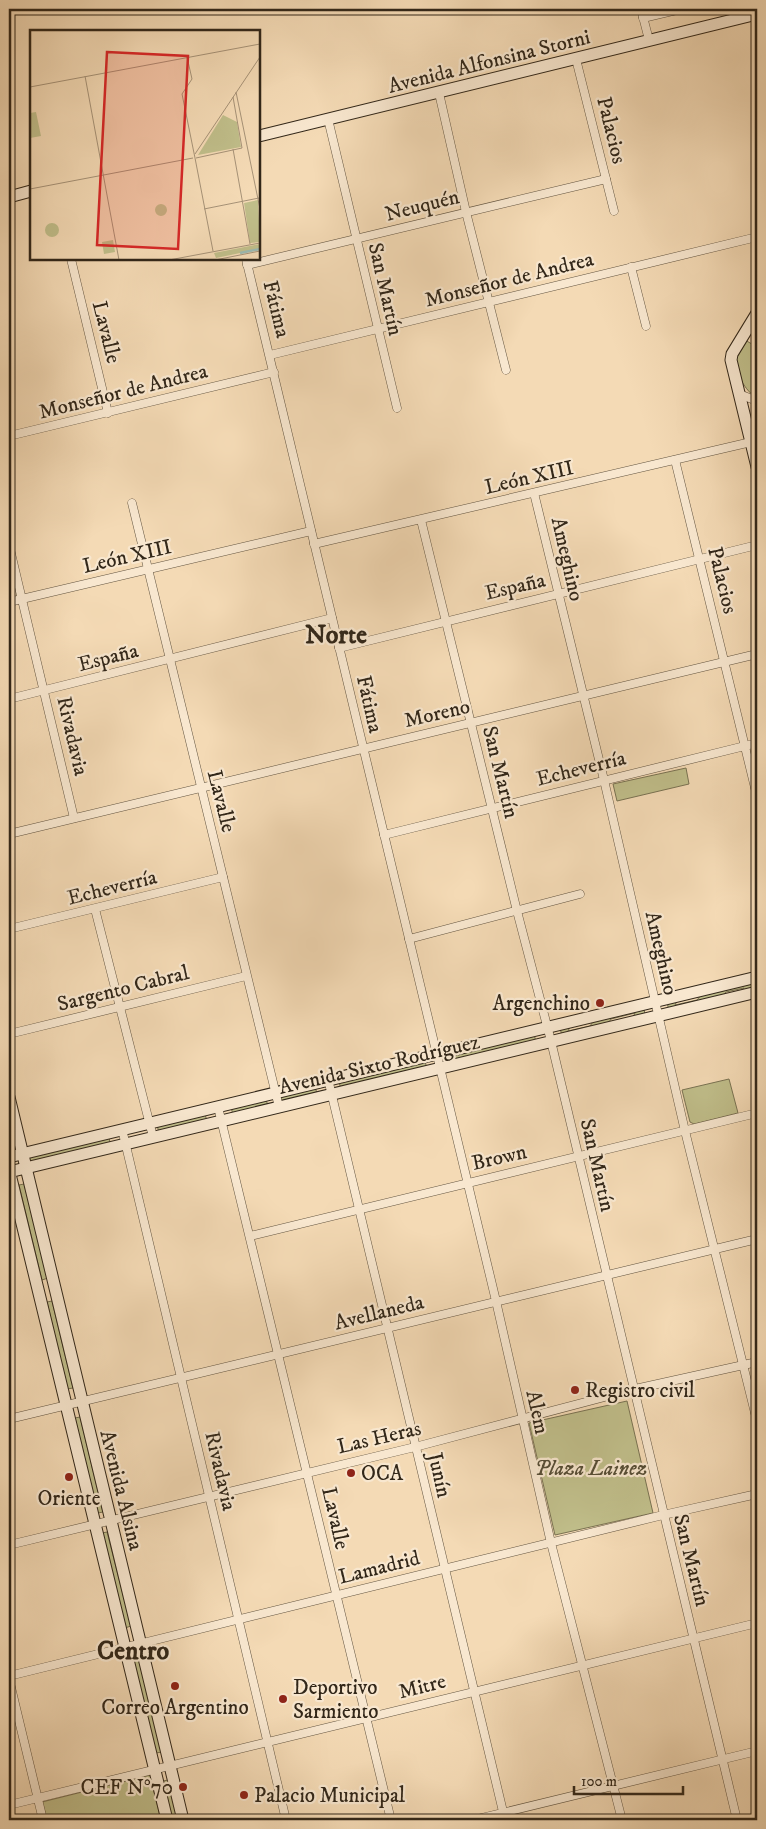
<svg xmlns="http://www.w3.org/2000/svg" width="766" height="1829" font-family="'IM FELL DW Pica',serif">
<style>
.green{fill:#c0be8a;stroke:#797252}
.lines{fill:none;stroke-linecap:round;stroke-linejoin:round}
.minor-casing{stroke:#625440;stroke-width:9}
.secondary-casing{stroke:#322719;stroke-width:13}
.minor{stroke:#f8e7cf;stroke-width:8}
.secondary{stroke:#f8e7cf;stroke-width:11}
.poi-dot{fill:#8f2418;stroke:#f8e7cf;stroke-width:2}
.labels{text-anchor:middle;stroke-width:4.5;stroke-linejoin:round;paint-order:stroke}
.street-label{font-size:21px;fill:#322719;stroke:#f8e7cf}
.poi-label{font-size:21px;fill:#322719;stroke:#f8e7cf;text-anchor:start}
.park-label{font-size:21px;font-style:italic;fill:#564d35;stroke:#f8e7cf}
.district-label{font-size:26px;font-weight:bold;fill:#322719;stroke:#f8e7cf}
.inset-river{fill:none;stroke:#9cbab2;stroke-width:2.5}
.inset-road{fill:none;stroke:#a69277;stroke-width:1}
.view{fill:#d62828;fill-opacity:0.15;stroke:#d62828;stroke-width:2.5}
.inset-edge{fill:none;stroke:#322719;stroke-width:2.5}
</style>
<rect width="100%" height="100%" fill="#f4dab5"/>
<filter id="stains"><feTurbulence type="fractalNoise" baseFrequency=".004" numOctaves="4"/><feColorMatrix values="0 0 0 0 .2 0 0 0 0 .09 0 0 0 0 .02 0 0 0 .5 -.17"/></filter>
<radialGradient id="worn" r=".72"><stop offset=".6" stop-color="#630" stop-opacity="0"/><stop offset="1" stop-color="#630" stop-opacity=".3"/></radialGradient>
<g class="green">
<path d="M 745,340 L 757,347 L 757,398 C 745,391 735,373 736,358 C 736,352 742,345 745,340 Z"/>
<path d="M 686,768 L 689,784 L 617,801 L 613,784 Z"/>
<path d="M 754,981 L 756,990 L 741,993 L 744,988 L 726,992 L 721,998 L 669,1011 L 667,1002 L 678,999 L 675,1005 L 697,1000 L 702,994 Z"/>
<path d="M 644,1008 L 645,1016 L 632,1019 L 635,1013 L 611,1019 L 607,1025 L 562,1036 L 560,1028 L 571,1025 L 568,1031 L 590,1026 L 595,1019 Z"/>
<path d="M 534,1034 L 536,1042 L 449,1064 L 447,1057 Z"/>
<path d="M 425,1061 L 427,1069 L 341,1089 L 339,1082 Z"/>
<path d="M 729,1079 L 738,1113 L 694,1124 L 690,1122 L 682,1090 Z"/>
<path d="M 315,1086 L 317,1094 L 282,1103 L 280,1095 Z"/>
<path d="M 266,1099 L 268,1106 L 233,1115 L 231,1107 Z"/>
<path d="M 205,1114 L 207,1121 L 159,1133 L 157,1125 Z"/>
<path d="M 109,1136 L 110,1144 L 30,1163 L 28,1155 Z"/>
<path d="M 24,1184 L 48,1278 L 42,1280 L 19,1185 Z"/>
<path d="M 52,1301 L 73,1388 L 67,1389 L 47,1302 Z"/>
<path d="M 627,1401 L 653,1513 L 555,1535 L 529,1423 Z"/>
<path d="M 80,1417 L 103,1512 L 98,1513 L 75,1418 Z"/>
<path d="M 107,1532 L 131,1626 L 125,1628 L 102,1533 Z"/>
<path d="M 138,1657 L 162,1752 L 156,1753 L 133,1659 Z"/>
<path d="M 150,1775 L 161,1820 L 47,1820 L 42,1802 Z"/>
<path d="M 168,1780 L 178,1820 L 172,1820 L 163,1781 Z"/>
</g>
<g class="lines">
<g class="minor-casing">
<g id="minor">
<path d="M 641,9 L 649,40"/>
<path d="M 643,18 L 681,9"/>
<path d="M 576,59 L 614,211"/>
<path d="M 439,93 L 466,212 L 506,370"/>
<path d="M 328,119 L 397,408"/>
<path d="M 71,259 L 108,413"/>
<path d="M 246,259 L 496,1301 L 551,1543 L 622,1820"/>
<path d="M 247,265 L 606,179"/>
<path d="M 631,267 L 646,326"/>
<path d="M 270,355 L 757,237"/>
<path d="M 739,394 L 757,401"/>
<path d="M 9,436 L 274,372"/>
<path d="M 675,460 L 757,796"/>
<path d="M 534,493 L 604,780 L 685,1131 L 757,1421"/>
<path d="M 132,503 L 279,1107"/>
<path d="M 421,520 L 517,911 L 551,1041 L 737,1820"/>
<path d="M 314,544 L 751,442"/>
<path d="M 9,545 L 74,818"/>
<path d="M 9,602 L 311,531"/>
<path d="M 339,648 L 757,545"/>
<path d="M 9,699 L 332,618"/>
<path d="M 9,834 L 757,654"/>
<path d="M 384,835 L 757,743"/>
<path d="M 95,909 L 153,1137"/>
<path d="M 9,929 L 223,877"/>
<path d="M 409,939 L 580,894"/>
<path d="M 9,1034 L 246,976"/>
<path d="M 328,1079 L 505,1820"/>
<path d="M 218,1107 L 391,1820"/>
<path d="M 122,1129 L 286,1820"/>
<path d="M 250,1236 L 757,1113"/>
<path d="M 9,1419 L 757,1239"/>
<path d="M 9,1545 L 415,1447 L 635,1389 L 757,1362"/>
<path d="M 9,1676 L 663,1515 L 757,1494"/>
<path d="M 9,1679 L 43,1820"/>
<path d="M 9,1805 L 757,1623"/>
<path d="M 473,1820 L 757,1751"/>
</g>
</g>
<g class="secondary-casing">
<g id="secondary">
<path d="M 259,136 L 757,14"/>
<path d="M 9,197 L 31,191"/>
<path d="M 757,313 L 732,354 L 731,360 L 757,467"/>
<path d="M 9,1097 L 183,1820"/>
<path d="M 9,1157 L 757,977"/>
<path d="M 9,1170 L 167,1820"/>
<path d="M 9,1172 L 757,992"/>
</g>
</g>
<use href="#minor" class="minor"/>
<use href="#secondary" class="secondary"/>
</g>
<g class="poi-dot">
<circle cx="600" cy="1003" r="5"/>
<circle cx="575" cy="1390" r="5"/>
<circle cx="351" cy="1473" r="5"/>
<circle cx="69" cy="1477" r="5"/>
<circle cx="175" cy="1686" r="5"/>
<circle cx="283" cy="1699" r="5"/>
<circle cx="183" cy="1787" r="5"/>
<circle cx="244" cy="1795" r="5"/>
</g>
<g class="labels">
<g class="street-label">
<text transform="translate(489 61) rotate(-14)" y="7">Avenida Alfonsina Storni</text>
<text transform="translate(612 130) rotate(76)" y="7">Palacios</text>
<text transform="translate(422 205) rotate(-14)" y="7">Neuquén</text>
<text transform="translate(509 279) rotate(-14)" y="7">Monseñor de Andrea</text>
<text transform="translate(386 289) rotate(77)" y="7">San Martín</text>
<text transform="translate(277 309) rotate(76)" y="7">Fátima</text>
<text transform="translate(107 332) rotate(76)" y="7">Lavalle</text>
<text transform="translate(123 391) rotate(-14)" y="7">Monseñor de Andrea</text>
<text transform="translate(529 477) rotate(-13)" y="7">León XIII</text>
<text transform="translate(127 556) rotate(-13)" y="7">León XIII</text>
<text transform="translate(568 559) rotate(77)" y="7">Ameghino</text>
<text transform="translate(723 580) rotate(76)" y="7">Palacios</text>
<text transform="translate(515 586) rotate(-13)" y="7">España</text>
<text transform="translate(108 657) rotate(-14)" y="7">España</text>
<text transform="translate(370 704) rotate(77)" y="7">Fátima</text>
<text transform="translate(437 713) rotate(-13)" y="7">Moreno</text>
<text transform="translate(73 736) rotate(77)" y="7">Rivadavia</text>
<text transform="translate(581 768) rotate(-14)" y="7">Echeverría</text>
<text transform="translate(501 772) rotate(76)" y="7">San Martín</text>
<text transform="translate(222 801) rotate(76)" y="7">Lavalle</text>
<text transform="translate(112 887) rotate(-14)" y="7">Echeverría</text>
<text transform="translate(662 953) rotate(77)" y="7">Ameghino</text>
<text transform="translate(123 988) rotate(-14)" y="7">Sargento Cabral</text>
<text transform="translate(379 1064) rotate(-13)" y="7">Avenida Sixto Rodríguez</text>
<text transform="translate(499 1157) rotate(-13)" y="7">Brown</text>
<text transform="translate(598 1165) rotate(77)" y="7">San Martín</text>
<text transform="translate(379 1312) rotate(-14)" y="7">Avellaneda</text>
<text transform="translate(538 1412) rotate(77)" y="7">Alem</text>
<text transform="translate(379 1437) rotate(-13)" y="7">Las Heras</text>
<text transform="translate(221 1471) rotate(77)" y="7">Rivadavia</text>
<text transform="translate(440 1475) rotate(77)" y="7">Junín</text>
<text transform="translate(122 1490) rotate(76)" y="7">Avenida Alsina</text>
<text transform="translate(336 1518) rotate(77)" y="7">Lavalle</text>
<text transform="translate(692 1560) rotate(76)" y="7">San Martín</text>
<text transform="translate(379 1567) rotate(-14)" y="7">Lamadrid</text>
<text transform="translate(422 1686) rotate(-14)" y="7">Mitre</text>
</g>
<g class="poi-label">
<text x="590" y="1010" text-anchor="end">Argenchino</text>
<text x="585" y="1397">Registro civil</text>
<text x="361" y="1480">OCA</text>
<text x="69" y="1505" text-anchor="middle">Oriente</text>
<text x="293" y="1694">Deportivo<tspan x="293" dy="24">Sarmiento</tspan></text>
<text x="175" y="1714" text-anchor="middle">Correo Argentino</text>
<text x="173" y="1794" text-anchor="end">CEF N°70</text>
<text x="254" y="1802">Palacio Municipal</text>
</g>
<g class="park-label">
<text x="591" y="1475">Plaza Lainez</text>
</g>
<g class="district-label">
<text x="336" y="643">Norte</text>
<text x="133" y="1659">Centro</text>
</g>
</g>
<g transform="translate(30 30)">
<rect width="230" height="230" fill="#f4dab5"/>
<path d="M 6,82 L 11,106 L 0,108 L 0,83 ZM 193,85 L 207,92 L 211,117 L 168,125 ZM 228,170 L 230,212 L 220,213 L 214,173 ZM125 180a6 6 0 1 1 12 0a6 6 0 1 1-12 0ZM15 200a7 7 0 1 1 14 0a7 7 0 1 1-14 0ZM 83,210 L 85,222 L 74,224 L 72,212 ZM 230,214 L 230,219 L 186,228 L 184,223 Z" fill="#c0be8a"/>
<path class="inset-river" d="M 210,223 L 230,219"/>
<path class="inset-road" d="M 157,27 L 162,49 L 152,64 L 165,128M 55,46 L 89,230M 0,57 L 230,14M 206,62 L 230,179M 203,67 L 212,118M 203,119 L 220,214M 165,124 L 230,27M 165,128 L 183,221M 166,128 L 212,118M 0,159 L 163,128M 174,179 L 229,168M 139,230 L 230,213M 185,230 L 230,221"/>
<path class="view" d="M 77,22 L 158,26 L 148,219 L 67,215 Z"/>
<rect width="230" height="230" class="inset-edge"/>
</g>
<rect width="766" height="1829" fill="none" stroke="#f4dab5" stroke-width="30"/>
<rect x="10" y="10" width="746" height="1809" fill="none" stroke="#322719" stroke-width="2.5"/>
<rect x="15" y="15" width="736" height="1799" fill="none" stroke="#322719"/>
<path d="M574 1786v8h109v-8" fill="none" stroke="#322719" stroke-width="2.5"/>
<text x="581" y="1786" font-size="15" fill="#322719" stroke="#f8e7cf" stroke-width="4" paint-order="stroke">100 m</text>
<rect width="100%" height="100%" filter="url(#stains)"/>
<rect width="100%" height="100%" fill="url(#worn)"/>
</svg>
